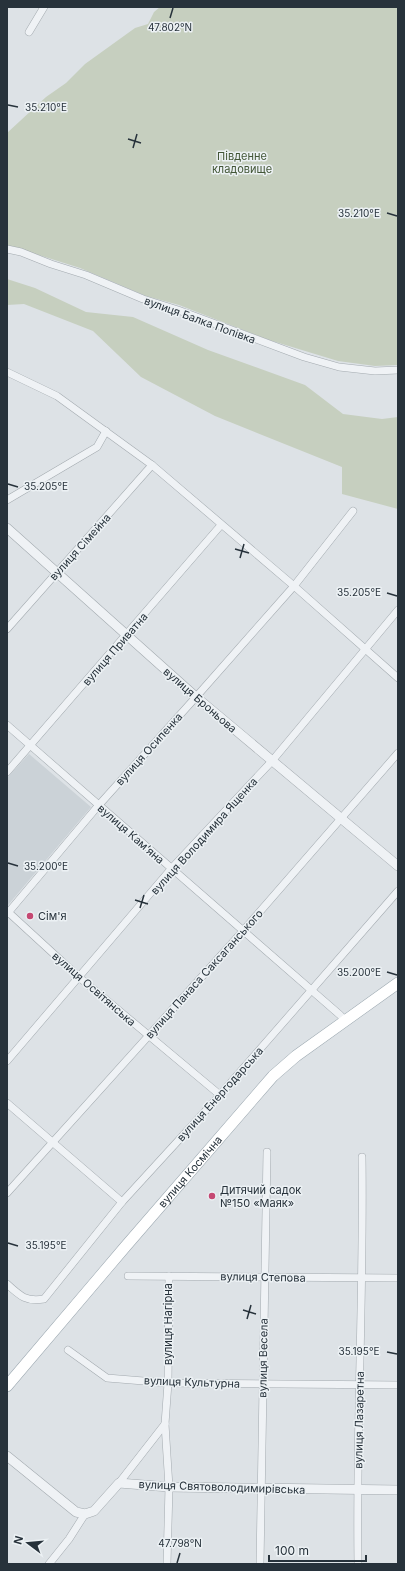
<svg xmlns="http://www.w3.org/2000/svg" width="405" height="1571" font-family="Inter,sans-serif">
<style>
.built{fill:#cbd2d7}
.green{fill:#c6cfbf}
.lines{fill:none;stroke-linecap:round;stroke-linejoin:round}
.minor-casing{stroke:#a3aaaf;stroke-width:8}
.tertiary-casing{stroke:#a3aaaf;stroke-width:10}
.primary-casing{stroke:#9da9b1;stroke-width:12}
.minor{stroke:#eff2f5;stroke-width:7}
.tertiary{stroke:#eff2f5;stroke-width:9}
.primary{stroke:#fff;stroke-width:11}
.ticks{fill:none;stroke:#27323b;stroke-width:1.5}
.poi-dot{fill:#c54872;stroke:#ecf1f4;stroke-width:1.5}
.labels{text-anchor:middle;stroke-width:3;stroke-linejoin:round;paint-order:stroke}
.park-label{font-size:11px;fill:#425636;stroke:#ecf1f4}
.street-label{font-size:11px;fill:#27323b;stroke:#ecf1f4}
.poi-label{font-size:11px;fill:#27323b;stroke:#ecf1f4;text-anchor:start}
.ticks-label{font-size:10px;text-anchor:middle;fill:#27323b;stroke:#ecf1f4;stroke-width:3;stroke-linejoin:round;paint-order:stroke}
</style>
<rect width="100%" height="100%" fill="#dde2e6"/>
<path class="built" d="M 29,754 L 91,807 L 8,905 L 7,778 Z"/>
<g class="green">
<path d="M 160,7 L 398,7 L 398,365 L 375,366 L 338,361 L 269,340 L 179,305 L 146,296 L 80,268 L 7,245 L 7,133 L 46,97 L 66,83 L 85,64 L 135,28 L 148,24 L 154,12 Z"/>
<path d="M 7,279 L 35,288 L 86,312 L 133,317 L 208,350 L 305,385 L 343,414 L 382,419 L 398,417 L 398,509 L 342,494 L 342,467 L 215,416 L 141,377 L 93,331 L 24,304 L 7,305 Z"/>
</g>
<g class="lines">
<g class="minor-casing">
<g id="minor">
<path d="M 29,32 L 44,7"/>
<path d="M 7,249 L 21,252 L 51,264 L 86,275 L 143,299 L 178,310 L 304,357 L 339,367 L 375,371 L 398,370"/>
<path d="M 7,372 L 57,396 L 152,465 L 294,586 L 398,678"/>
<path d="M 7,500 L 97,447 L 106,431"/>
<path d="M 7,629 L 152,465"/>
<path d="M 7,725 L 340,1015 L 346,1021"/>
<path d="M 7,772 L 221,525"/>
<path d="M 7,911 L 80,978 L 220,1095"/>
<path d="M 7,914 L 98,806 L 196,697 L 294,586 L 353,511"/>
<path d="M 7,1061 L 171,869 L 272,761 L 398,610"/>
<path d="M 7,1103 L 122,1202"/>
<path d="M 7,1193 L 243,931 L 398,753"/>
<path d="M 128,1276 L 398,1278"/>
<path d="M 7,1284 C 20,1296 26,1302 44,1299 L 122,1202 L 220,1095 L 398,891"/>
<path d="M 68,1350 L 107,1378 L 168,1383 L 398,1385"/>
<path d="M 119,1483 L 165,1424"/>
<path d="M 49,1564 L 69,1539 L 85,1514"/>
<path d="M 167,1564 L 169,1487 L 165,1424 L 168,1383 L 169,1276"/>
<path d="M 260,1564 L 267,1152"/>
<path d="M 358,1564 C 356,1428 364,1292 362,1157"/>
</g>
</g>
<g class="tertiary-casing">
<g id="tertiary">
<path d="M 7,528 L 196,697 L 398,866"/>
<path d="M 7,1456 L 76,1512 L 85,1514 L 94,1511 L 119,1483 L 169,1487 L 398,1490"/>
</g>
</g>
<g class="primary-casing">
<g id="primary">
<path id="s1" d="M 7,1386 L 125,1247 L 273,1076 L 296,1056 L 398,983"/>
</g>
</g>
<use href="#minor" class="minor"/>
<use href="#tertiary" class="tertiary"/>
<use href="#primary" class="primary"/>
</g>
<path class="ticks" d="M 170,18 L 173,8M 8,105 L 18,107M 128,139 L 141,143M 133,148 L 137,134M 387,213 L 397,216M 8,484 L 18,487M 235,549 L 249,553M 240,558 L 244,544M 387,593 L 397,596M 8,863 L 18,866M 135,900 L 148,904M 140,908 L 144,895M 387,972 L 397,975M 8,1243 L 18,1246M 243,1310 L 256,1314M 247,1319 L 251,1305M 387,1352 L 397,1354M 177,1563 L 180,1553"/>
<g class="poi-dot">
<circle cx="30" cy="916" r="4"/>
<circle cx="212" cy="1196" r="4"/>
</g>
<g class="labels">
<g class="park-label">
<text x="242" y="160">Південне<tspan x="242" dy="13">кладовище</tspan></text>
</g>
<g class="street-label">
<text transform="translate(200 320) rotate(20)" y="4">вулиця Балка Попівка</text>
<text transform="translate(80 547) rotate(-48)" y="4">вулиця Сімейна</text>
<text transform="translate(115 649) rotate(-49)" y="4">вулиця Приватна</text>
<text transform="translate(200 700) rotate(41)" y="4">вулиця Броньова</text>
<text transform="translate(149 749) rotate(-48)" y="4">вулиця Осипенка</text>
<text transform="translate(131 834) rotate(41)" y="4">вулиця Кам’яна</text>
<text transform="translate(204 836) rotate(-48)" y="4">вулиця Володимира Ященка</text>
<text transform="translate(204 974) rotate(-48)" y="4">вулиця Панаса Саксаганського</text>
<text transform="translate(94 989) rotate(41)" y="4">вулиця Освітянська</text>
<text transform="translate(220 1094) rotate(-48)" y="4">вулиця Енергодарська</text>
<text dy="4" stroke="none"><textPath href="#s1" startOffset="282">вулиця Космічна</textPath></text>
<text transform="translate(263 1277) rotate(1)" y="4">вулиця Степова</text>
<text transform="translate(168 1324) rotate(-90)" y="4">вулиця Нагірна</text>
<text transform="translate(263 1358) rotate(-89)" y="4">вулиця Весела</text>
<text transform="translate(192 1382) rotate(2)" y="4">вулиця Культурна</text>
<text transform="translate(359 1420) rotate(-89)" y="4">вулиця Лазаретна</text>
<text transform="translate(222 1487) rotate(2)" y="4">вулиця Святоволодимирівська</text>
</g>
<g class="poi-label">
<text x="38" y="920">Сім'я</text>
<text x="220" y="1194">Дитячий садок<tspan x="220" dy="13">№150 «Маяк»</tspan></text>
</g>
</g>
<g class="ticks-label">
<text x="170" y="31">47.802°N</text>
<text x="46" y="111">35.210°E</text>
<text x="359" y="217">35.210°E</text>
<text x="46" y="490">35.205°E</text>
<text x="359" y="596">35.205°E</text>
<text x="46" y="870">35.200°E</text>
<text x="359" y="976">35.200°E</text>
<text x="46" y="1249">35.195°E</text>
<text x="359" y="1355">35.195°E</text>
<text x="180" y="1547">47.798°N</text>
</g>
<rect width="405" height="1571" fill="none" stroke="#27323b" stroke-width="16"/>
<g transform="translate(28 1543) rotate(286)" stroke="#ecf1f4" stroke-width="3" paint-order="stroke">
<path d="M0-3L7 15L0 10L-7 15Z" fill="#27323b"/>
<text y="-6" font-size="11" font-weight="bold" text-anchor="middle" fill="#27323b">N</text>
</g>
<path d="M269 1555v6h97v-6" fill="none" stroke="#27323b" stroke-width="2"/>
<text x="275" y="1555" font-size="12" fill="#27323b" stroke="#ecf1f4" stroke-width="3" paint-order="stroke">100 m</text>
</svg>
